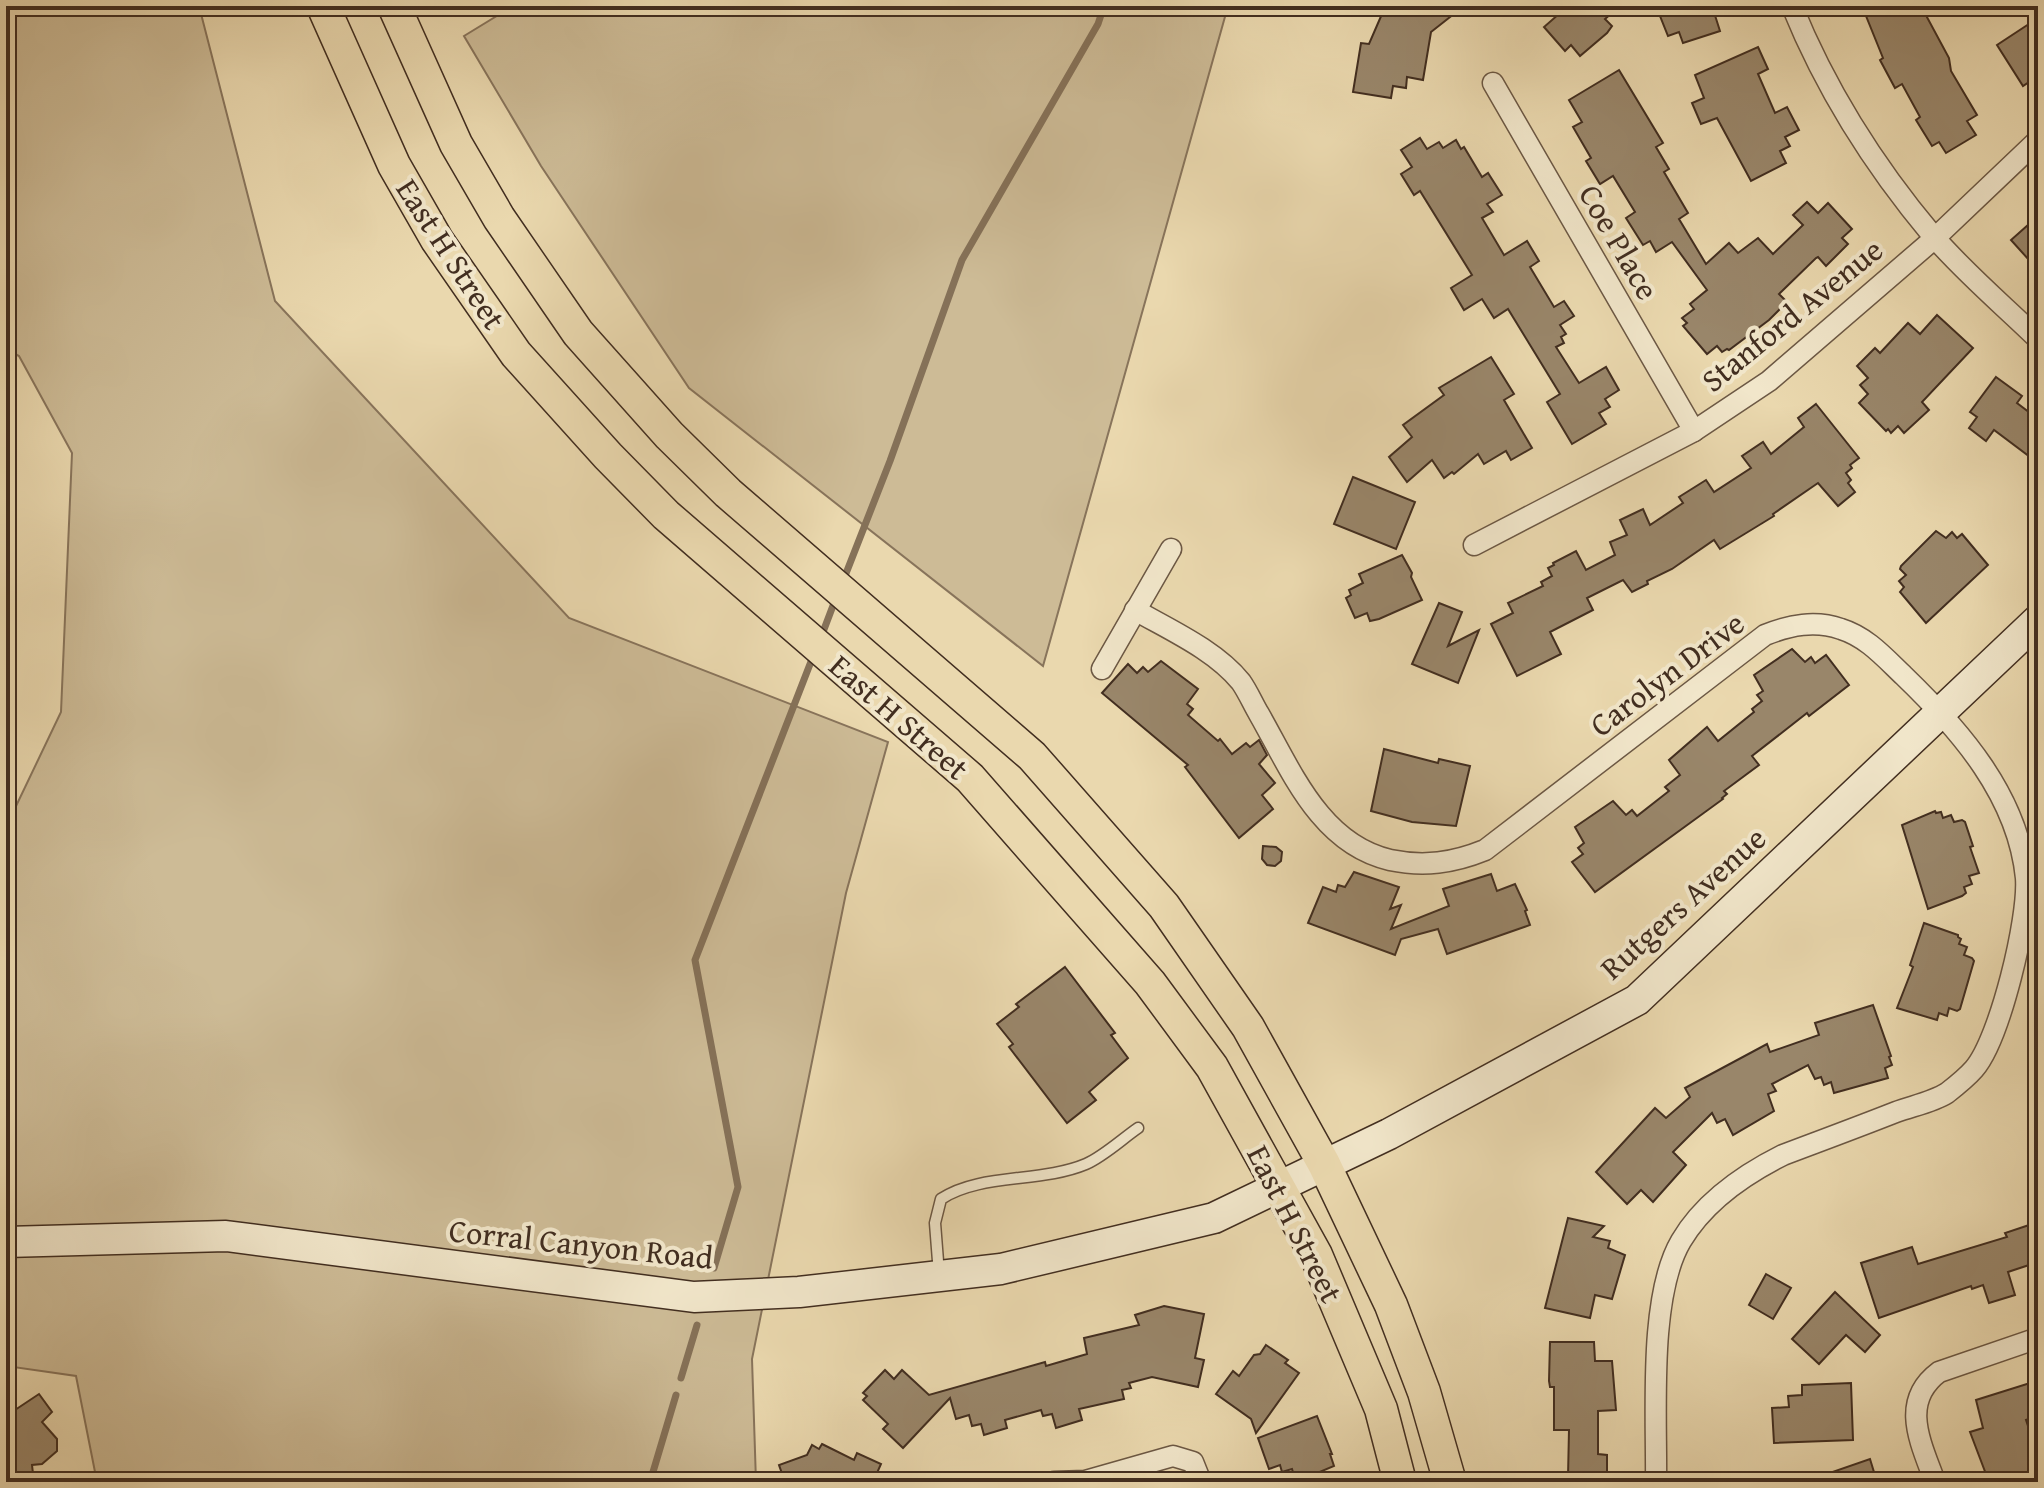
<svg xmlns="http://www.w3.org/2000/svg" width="2044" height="1488" font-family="'Gentium Book Plus',serif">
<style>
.green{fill:#cdbb96;stroke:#88745b;stroke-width:2}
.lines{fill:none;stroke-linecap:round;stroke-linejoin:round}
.stream{stroke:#857158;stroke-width:7}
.building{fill:#99866a;stroke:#422e20;stroke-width:2}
.service-casing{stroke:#6c5844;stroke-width:13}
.minor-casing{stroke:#6c5844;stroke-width:23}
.secondary-casing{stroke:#422e20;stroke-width:33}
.primary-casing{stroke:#422e20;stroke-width:35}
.service{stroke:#f1e6ca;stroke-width:10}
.minor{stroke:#f1e6ca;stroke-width:20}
.secondary{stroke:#f1e6ca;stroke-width:30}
.primary{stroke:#ead8ae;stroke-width:32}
.labels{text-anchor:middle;stroke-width:8;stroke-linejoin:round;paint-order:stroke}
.street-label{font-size:32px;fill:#422e20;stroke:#f1e6ca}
</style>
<rect width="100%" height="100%" fill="#ead8ae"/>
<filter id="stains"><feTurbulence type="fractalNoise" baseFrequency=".0025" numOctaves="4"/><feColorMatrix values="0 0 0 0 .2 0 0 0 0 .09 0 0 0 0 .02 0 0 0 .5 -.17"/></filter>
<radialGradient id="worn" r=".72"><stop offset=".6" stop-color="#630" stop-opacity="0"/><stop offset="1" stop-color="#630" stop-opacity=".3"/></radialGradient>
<g class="green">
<path d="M 6,6 L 199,6 L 275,301 L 569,618 L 888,742 L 846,893 L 752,1359 L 756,1482 L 97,1482 L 76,1376 L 6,1366 L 6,827 L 61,712 L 72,453 L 19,356 L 6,349 Z"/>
<path d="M 513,6 L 1228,6 L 1043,666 L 689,388 L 541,166 L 464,36 Z"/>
</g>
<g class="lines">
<g class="stream">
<path d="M 845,576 L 890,461 L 962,260 L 1098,24 L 1104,6"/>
<path d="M 823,632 L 834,603"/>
<path d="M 714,1268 L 738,1187 L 695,960 L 812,659"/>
<path d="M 681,1378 L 697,1325"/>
<path d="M 650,1482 L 676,1395"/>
</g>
</g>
<g class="building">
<path d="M 1392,6 L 1464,6 L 1431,32 L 1423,80 L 1407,77 L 1406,88 L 1393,86 L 1391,98 L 1353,92 L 1361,43 L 1369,44 L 1382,14 Z"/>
<path d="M 1568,6 L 1620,6 L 1605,19 L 1612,26 L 1607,33 L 1580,56 L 1571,45 L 1565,51 L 1544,27 Z"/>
<path d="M 1656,6 L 1712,6 L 1720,31 L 1683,43 L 1679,32 L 1668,36 Z"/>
<path d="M 1862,6 L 1921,6 L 1949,58 L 1951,71 L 1977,115 L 1967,121 L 1976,135 L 1946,153 L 1939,142 L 1932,146 L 1916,120 L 1920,117 L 1902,84 L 1895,88 L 1880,60 L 1883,58 Z"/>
<path d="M 2038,18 L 2038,76 L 2023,86 L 1997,45 Z"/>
<path d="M 1758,47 L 1768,69 L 1758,74 L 1775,113 L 1787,107 L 1799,130 L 1785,137 L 1790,146 L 1780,151 L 1786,163 L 1751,181 L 1717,118 L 1701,124 L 1692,103 L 1704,98 L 1695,75 Z"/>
<path d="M 1619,70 L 1663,143 L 1656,147 L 1669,169 L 1664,172 L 1688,213 L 1679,219 L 1706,264 L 1729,243 L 1738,253 L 1758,238 L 1773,254 L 1803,225 L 1793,215 L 1807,202 L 1818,213 L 1828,203 L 1852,229 L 1842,238 L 1848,244 L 1826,266 L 1818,257 L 1816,258 L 1779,294 L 1787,302 L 1769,320 L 1729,350 L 1727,349 L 1722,352 L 1717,346 L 1707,354 L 1683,326 L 1687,323 L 1682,318 L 1694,309 L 1690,304 L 1707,290 L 1672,242 L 1656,252 L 1650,241 L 1643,245 L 1626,218 L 1635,212 L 1613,176 L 1600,184 L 1586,161 L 1591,158 L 1573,127 L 1582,122 L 1569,100 Z"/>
<path d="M 1420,138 L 1427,149 L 1439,142 L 1443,148 L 1456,140 L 1461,149 L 1464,147 L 1482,177 L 1488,173 L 1502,195 L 1487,204 L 1493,212 L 1482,218 L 1504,255 L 1527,241 L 1539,261 L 1530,267 L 1554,307 L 1564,301 L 1574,316 L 1560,325 L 1566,334 L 1561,337 L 1564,343 L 1556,347 L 1579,383 L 1606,367 L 1619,390 L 1605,399 L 1610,407 L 1599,413 L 1606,424 L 1572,444 L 1547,402 L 1560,394 L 1508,309 L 1494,318 L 1482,299 L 1464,310 L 1451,288 L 1472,275 L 1420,191 L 1414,195 L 1401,174 L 1412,167 L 1401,150 Z"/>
<path d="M 2038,216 L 2038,270 L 2011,240 Z"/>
<path d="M 1937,315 L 1973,348 L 1922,402 L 1929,410 L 1904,433 L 1898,426 L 1891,433 L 1888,429 L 1886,431 L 1859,403 L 1868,394 L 1860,385 L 1868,378 L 1857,366 L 1875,348 L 1880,353 L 1908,323 L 1920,334 Z"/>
<path d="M 1491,357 L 1514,394 L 1504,400 L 1532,448 L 1511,460 L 1506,451 L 1484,464 L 1478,454 L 1454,474 L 1452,472 L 1444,478 L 1432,460 L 1407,482 L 1389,457 L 1412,437 L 1403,425 L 1444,395 L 1439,388 Z"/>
<path d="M 1996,377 L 2022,396 L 2017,403 L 2038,419 L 2038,463 L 1994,430 L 1986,441 L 1969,428 L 1977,417 L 1970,412 Z"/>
<path d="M 1816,404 L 1859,458 L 1850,465 L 1852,468 L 1846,473 L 1851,480 L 1848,483 L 1855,492 L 1838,506 L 1818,483 L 1773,514 L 1774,516 L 1720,549 L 1714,540 L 1672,569 L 1647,581 L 1648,584 L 1632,592 L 1623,580 L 1587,598 L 1593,610 L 1550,632 L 1561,654 L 1517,676 L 1491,624 L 1513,613 L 1508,603 L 1543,586 L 1541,582 L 1552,576 L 1548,568 L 1554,565 L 1553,563 L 1576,551 L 1586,570 L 1615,555 L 1610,542 L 1627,535 L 1620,520 L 1643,509 L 1650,525 L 1683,503 L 1679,497 L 1706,480 L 1714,492 L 1751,468 L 1742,456 L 1763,442 L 1771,454 L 1804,427 L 1798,418 Z"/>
<path d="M 1353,477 L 1415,502 L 1396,549 L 1334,524 Z"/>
<path d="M 1936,531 L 1946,538 L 1952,532 L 1957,538 L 1962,534 L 1988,565 L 1926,623 L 1900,592 L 1904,587 L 1899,581 L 1906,575 L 1900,569 L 1901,566 Z"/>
<path d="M 1402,555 L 1412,573 L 1411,577 L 1422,600 L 1379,619 L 1370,621 L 1367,613 L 1355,618 L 1346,598 L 1351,595 L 1349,590 L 1363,583 L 1359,574 Z"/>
<path d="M 1439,603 L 1462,612 L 1448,646 L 1479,630 L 1458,683 L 1412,664 Z"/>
<path d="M 1792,649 L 1805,662 L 1811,657 L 1815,663 L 1826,655 L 1849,685 L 1809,716 L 1807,713 L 1752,756 L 1759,765 L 1724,791 L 1727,794 L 1722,798 L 1723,799 L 1595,892 L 1572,862 L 1583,854 L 1578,848 L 1584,843 L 1575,827 L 1613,801 L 1626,815 L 1632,810 L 1637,816 L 1669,791 L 1665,787 L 1680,775 L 1669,760 L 1707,727 L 1718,741 L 1754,712 L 1752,709 L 1762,701 L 1757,695 L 1763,691 L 1754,675 Z"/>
<path d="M 1161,661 L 1198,689 L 1187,704 L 1193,709 L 1188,715 L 1218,741 L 1220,739 L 1232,754 L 1246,743 L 1250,747 L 1259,740 L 1267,755 L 1259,764 L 1275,783 L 1262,795 L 1273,809 L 1239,838 L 1185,767 L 1188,765 L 1102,693 L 1128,664 L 1137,673 L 1143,667 L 1148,672 Z"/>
<path d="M 1384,749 L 1438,763 L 1439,759 L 1470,766 L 1456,826 L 1412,822 L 1371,811 Z"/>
<path d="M 1935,811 L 1936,813 L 1941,812 L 1943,818 L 1951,815 L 1954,822 L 1962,820 L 1965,822 L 1973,846 L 1970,847 L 1979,873 L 1969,876 L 1972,884 L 1964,887 L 1966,893 L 1962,896 L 1928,909 L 1902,825 Z"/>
<path d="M 1263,846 L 1276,847 L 1282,852 L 1281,861 L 1275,866 L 1267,865 L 1262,859 Z"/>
<path d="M 1354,872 L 1399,887 L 1390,909 L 1401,905 L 1391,929 L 1449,906 L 1443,889 L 1491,874 L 1497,891 L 1515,884 L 1527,910 L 1525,911 L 1530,925 L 1447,954 L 1438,929 L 1401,939 L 1395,955 L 1308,923 L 1323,887 L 1336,892 L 1338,885 L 1345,887 Z"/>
<path d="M 1924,923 L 1958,935 L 1958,937 L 1961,939 L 1959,944 L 1967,947 L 1964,955 L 1972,958 L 1974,961 L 1960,1009 L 1957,1011 L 1949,1008 L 1947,1016 L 1939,1013 L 1937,1020 L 1897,1008 L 1913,967 L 1910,965 Z"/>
<path d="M 1065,967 L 1115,1033 L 1111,1035 L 1128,1058 L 1089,1092 L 1096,1100 L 1067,1123 L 1009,1047 L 1013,1044 L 997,1024 L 1019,1007 L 1016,1004 Z"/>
<path d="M 1873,1005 L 1891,1056 L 1889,1057 L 1892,1065 L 1885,1068 L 1888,1078 L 1834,1093 L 1831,1082 L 1824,1085 L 1821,1077 L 1815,1079 L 1808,1065 L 1772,1084 L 1776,1091 L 1768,1094 L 1774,1111 L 1733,1135 L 1725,1119 L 1717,1123 L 1712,1113 L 1673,1152 L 1686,1165 L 1653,1202 L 1641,1190 L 1627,1204 L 1596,1172 L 1655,1108 L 1666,1118 L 1690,1097 L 1685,1088 L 1767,1044 L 1770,1052 L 1819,1035 L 1815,1023 Z"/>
<path d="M 1568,1218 L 1604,1226 L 1593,1237 L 1610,1241 L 1608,1248 L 1625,1255 L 1612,1299 L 1595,1295 L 1590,1318 L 1545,1308 Z"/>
<path d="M 2038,1222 L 2038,1262 L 2008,1272 L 2015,1295 L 1989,1303 L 1983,1285 L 1972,1289 L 1971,1286 L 1879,1318 L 1861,1263 L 1912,1247 L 1918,1264 L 2007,1237 L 2005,1233 Z"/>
<path d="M 1766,1274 L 1791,1288 L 1773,1319 L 1749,1305 Z"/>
<path d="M 1835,1292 L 1880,1335 L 1865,1352 L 1846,1335 L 1819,1364 L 1792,1339 Z"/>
<path d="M 1164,1306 L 1204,1314 L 1195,1358 L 1204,1360 L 1198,1387 L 1152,1377 L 1129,1383 L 1131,1388 L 1122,1390 L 1124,1399 L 1079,1409 L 1082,1420 L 1056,1428 L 1052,1414 L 1043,1416 L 1041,1410 L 1005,1420 L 1007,1428 L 984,1435 L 981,1424 L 972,1426 L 969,1415 L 956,1419 L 950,1398 L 903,1448 L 883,1429 L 888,1424 L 863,1400 L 867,1396 L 863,1393 L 885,1370 L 894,1379 L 902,1370 L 929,1395 L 1045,1362 L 1046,1366 L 1087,1354 L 1084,1338 L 1139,1325 L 1135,1315 Z"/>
<path d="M 1550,1342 L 1594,1342 L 1595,1361 L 1612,1361 L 1616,1410 L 1598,1411 L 1598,1454 L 1607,1455 L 1607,1482 L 1572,1482 L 1572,1477 L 1568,1477 L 1569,1430 L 1554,1430 L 1554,1387 L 1550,1387 L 1549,1381 Z"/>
<path d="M 1266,1345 L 1288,1360 L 1285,1363 L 1299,1373 L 1256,1433 L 1251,1419 L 1216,1394 L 1233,1371 L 1239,1376 L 1254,1355 L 1260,1354 Z"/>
<path d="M 1851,1383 L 1853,1440 L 1774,1443 L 1772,1408 L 1789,1407 L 1788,1396 L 1802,1395 L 1802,1385 Z"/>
<path d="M 2030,1383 L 2038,1416 L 2026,1420 L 2038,1456 L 2038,1482 L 1989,1482 L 1970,1432 L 1983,1428 L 1976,1400 Z"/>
<path d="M 39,1394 L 52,1412 L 42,1422 L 57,1439 L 57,1451 L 42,1464 L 32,1465 L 34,1482 L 6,1482 L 6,1416 Z"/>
<path d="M 1317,1416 L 1332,1454 L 1330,1454 L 1334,1466 L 1296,1482 L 1292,1469 L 1282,1472 L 1280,1465 L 1269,1469 L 1258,1438 Z"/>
<path d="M 822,1444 L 854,1460 L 857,1453 L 881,1464 L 873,1482 L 785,1482 L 779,1465 L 807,1455 L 812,1445 L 819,1449 Z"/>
<path d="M 1870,1459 L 1877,1482 L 1813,1482 L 1812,1479 Z"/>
</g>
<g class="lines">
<g class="service-casing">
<path id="service" d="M 939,1274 L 935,1223 L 941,1199 C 980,1173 1041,1183 1086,1164 C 1104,1156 1122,1139 1138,1128"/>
</g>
<g class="minor-casing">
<g id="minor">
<path d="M 1792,6 C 1826,90 1875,167 1933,236 C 1965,273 2003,305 2038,339"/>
<path d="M 1493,83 L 1694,431"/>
<path d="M 1474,545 L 1694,431 L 1769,381 L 1935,238 L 2038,140"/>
<path d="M 1135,610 C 1170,630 1215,650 1241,682 C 1248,692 1253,704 1259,714 C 1291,770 1320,844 1390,860 C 1424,867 1453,863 1485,850 L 1765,635 C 1790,625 1815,620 1841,629 C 1867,637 1885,658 1904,676 C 1960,730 2018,796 2026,878 C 2029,918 2000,1039 1974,1069 C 1967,1077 1956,1086 1947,1093 C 1933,1102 1912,1106 1896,1112 C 1858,1127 1820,1141 1783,1155 C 1743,1175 1704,1202 1681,1241 C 1648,1297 1657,1416 1656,1482"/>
<path d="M 1102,669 L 1171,549"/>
<path d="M 1054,1482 L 1085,1481 L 1173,1456 L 1193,1462 L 1201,1482"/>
<path d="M 1935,1482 C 1921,1443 1899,1402 1939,1372 L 2038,1338"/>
</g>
</g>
<g class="secondary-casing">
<path id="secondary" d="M 6,1242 L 226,1236 L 694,1297 L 799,1292 L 1001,1269 L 1214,1218 L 1389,1134 L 1637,1000 L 2038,620"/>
</g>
<g class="primary-casing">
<g id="primary">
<path d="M 323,6 L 394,165 L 437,240 L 516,354 L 608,456 L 666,515 L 970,778 L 1150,983 L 1212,1067 L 1316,1255 L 1381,1409 L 1400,1482"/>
<path d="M 394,6 L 456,144 L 499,218 L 578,333 L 669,435 L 728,493 L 1032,756 L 1164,906 L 1248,1027 L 1324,1164 L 1391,1305 L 1424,1392 L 1450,1482"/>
</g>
</g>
<use href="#service" class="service"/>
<use href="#minor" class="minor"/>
<use href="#secondary" class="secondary"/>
<use href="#primary" class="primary"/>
</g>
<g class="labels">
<g class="street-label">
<text transform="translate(1619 242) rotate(60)" y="11">Coe Place</text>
<text transform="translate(451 254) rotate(57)" y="11">East H Street</text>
<text transform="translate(1792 315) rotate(-39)" y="11">Stanford Avenue</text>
<text transform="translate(1667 674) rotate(-37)" y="11">Carolyn Drive</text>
<text transform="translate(899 717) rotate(41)" y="11">East H Street</text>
<text transform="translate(1683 903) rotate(-42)" y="11">Rutgers Avenue</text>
<text transform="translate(1295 1224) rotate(63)" y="11">East H Street</text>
<text transform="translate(581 1244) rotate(6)" y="11">Corral Canyon Road</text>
</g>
</g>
<rect width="2044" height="1488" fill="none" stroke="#ead8ae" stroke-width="32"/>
<rect x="8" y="8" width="2028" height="1472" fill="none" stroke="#422e20" stroke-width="4"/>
<rect x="16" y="16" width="2012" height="1456" fill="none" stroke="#422e20" stroke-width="2"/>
<rect width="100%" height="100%" filter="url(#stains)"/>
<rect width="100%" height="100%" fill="url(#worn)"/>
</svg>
